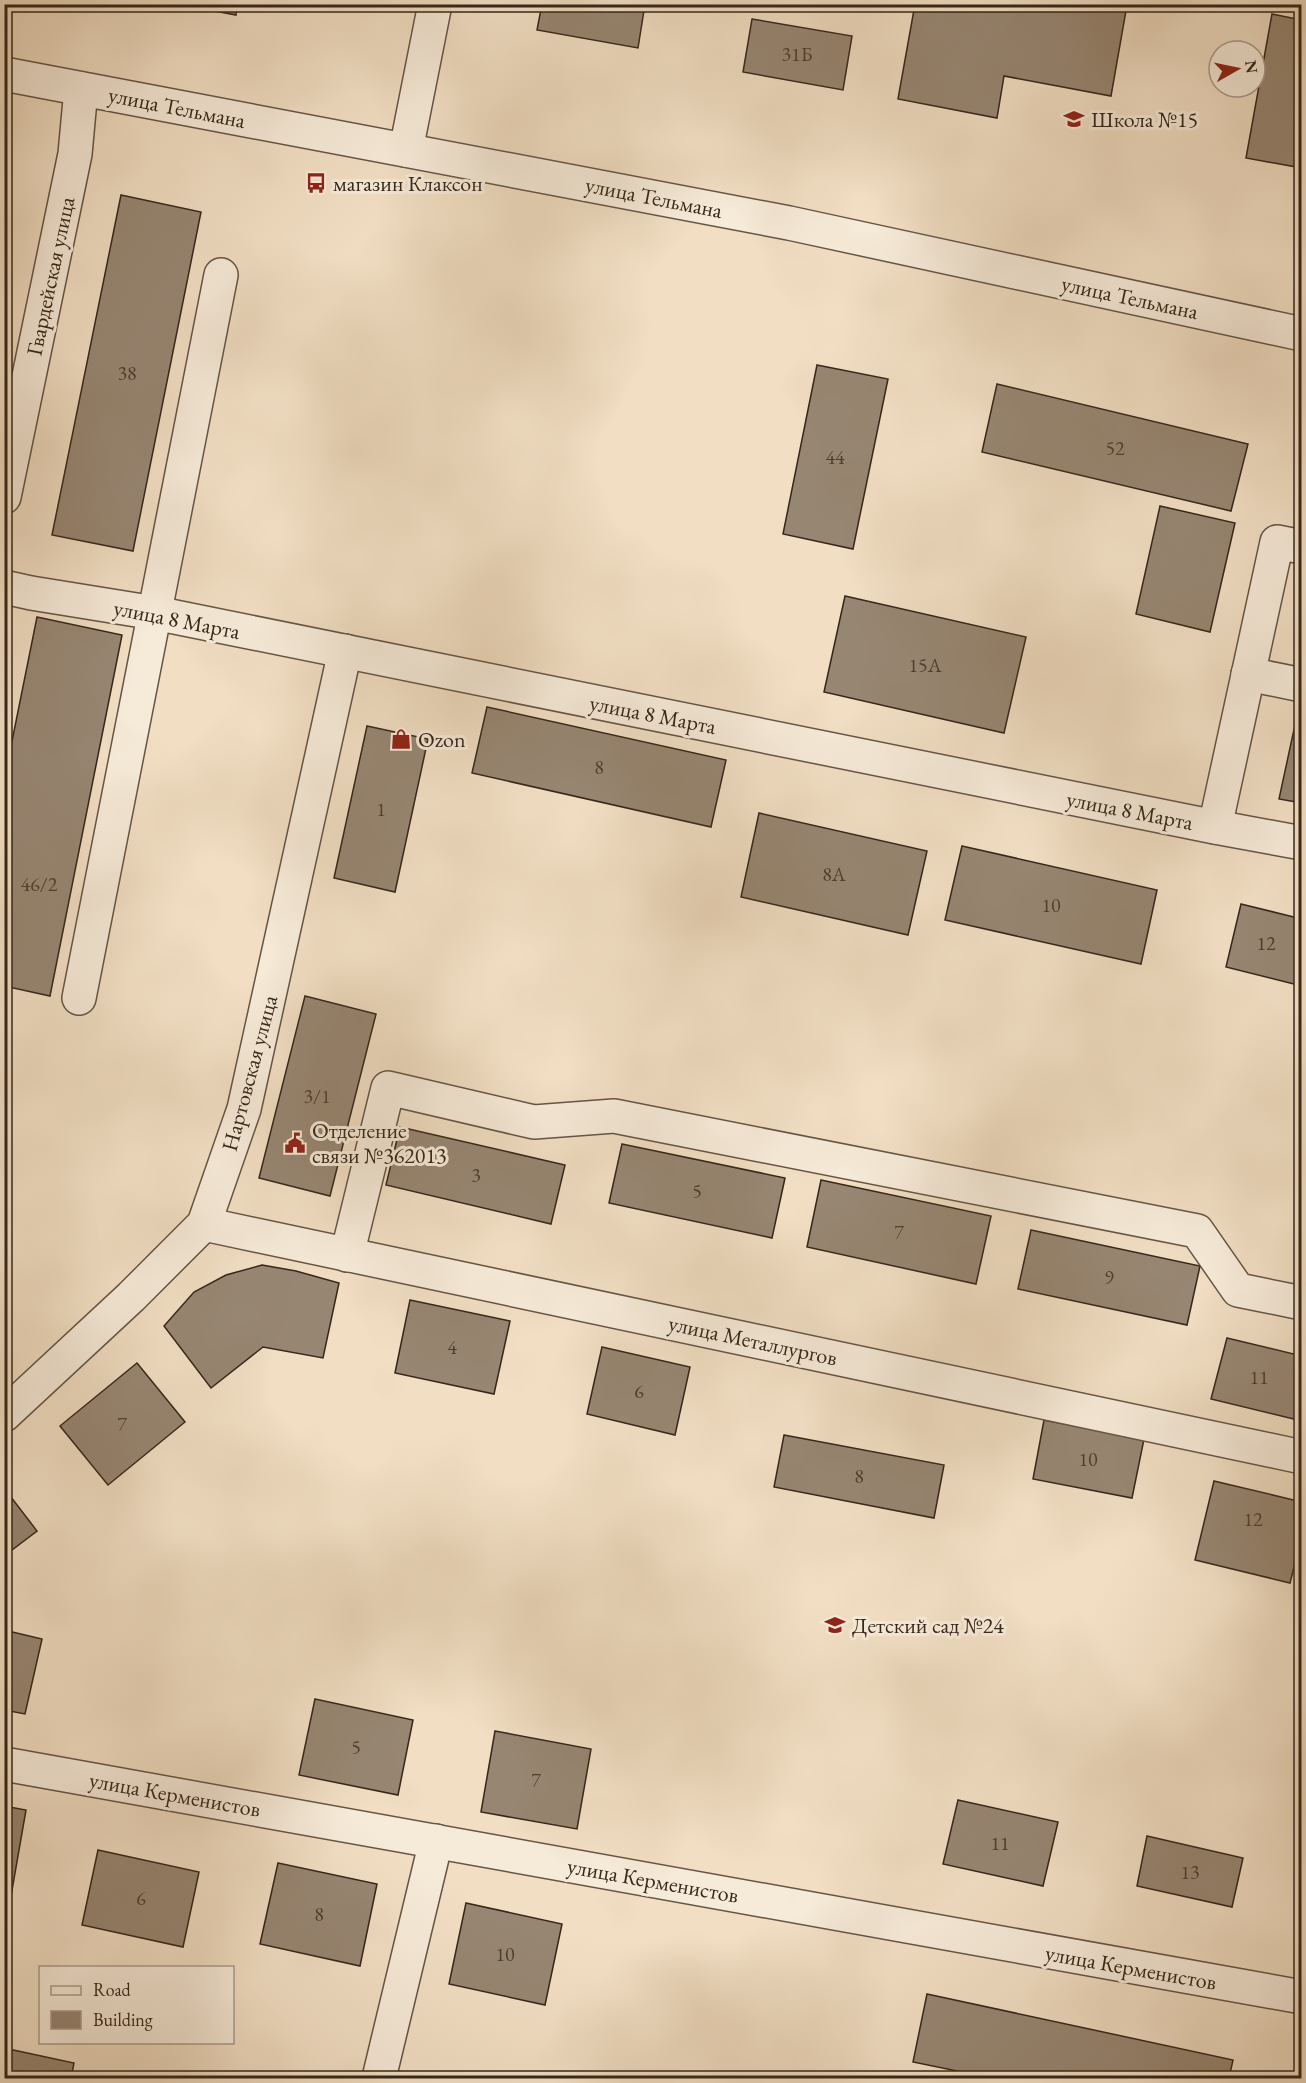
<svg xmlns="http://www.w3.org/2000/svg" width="1306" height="2083" font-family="'EB Garamond',serif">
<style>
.building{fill:#978672;stroke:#36271a;stroke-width:1.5}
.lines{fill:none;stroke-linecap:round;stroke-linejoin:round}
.minor-casing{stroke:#655544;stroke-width:36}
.path{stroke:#36271a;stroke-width:4;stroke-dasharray:1.5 3;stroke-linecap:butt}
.minor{stroke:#f6ead8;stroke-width:33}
.labels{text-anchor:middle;stroke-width:6;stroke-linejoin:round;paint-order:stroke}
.number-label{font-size:20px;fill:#4e3f30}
.street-label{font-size:22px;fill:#36271a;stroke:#f6ead8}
.poi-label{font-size:22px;fill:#36271a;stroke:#f6ead8;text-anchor:start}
</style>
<rect width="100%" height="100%" fill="#f1dec3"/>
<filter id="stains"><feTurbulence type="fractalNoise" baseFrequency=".00333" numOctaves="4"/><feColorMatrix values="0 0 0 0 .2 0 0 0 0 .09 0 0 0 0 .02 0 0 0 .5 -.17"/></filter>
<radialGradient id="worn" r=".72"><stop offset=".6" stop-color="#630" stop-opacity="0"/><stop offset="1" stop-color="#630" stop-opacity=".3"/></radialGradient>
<g class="building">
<path d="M 178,4 L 237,4 L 236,15 Z"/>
<path d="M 542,4 L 645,4 L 638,48 L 537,30 Z"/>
<path d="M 915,4 L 1127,5 L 1111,96 L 1004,76 L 997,118 L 898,99 Z"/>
<path d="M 1272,14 L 1302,20 L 1302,168 L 1246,158 Z"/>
<path d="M 752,19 L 852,36 L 843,90 L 743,72 Z"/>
<path d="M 4,179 L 11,181 L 4,209 Z"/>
<path d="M 121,195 L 201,212 L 133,551 L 52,535 Z"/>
<path d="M 817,365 L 888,379 L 853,549 L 783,534 Z"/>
<path d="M 997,384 L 1248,444 L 1231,511 L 982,452 Z"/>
<path d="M 1160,506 L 1235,523 L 1210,632 L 1136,614 Z"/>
<path d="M 845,596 L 1026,637 L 1004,733 L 824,692 Z"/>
<path d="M 37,617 L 122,635 L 50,996 L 4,986 L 4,781 Z"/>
<path d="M 487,707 L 726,760 L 711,827 L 472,773 Z"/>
<path d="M 1296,720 L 1302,721 L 1302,803 L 1279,799 Z"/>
<path d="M 367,726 L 428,739 L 395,892 L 334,878 Z"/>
<path d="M 759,813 L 927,851 L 908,935 L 741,897 Z"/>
<path d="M 962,846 L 1157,890 L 1141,964 L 945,920 Z"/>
<path d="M 1241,904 L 1302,919 L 1302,986 L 1226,967 Z"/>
<path d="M 305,996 L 376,1014 L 330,1196 L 259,1178 Z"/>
<path d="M 400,1127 L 565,1165 L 551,1224 L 386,1185 Z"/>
<path d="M 622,1144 L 785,1178 L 772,1238 L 609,1203 Z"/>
<path d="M 821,1180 L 991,1216 L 976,1284 L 807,1247 Z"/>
<path d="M 1031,1230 L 1200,1266 L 1187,1325 L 1018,1289 Z"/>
<path d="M 262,1265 L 296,1271 L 339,1283 L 323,1358 L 263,1347 L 211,1388 L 164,1326 L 194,1292 L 226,1275 Z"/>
<path d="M 410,1300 L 510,1321 L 494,1394 L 395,1373 Z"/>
<path d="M 1227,1338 L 1302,1356 L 1302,1421 L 1211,1399 Z"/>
<path d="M 602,1347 L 690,1367 L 675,1435 L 587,1414 Z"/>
<path d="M 137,1363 L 185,1422 L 108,1485 L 60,1426 Z"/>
<path d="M 1044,1420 L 1144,1439 L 1132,1498 L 1033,1479 Z"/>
<path d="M 784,1435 L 944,1465 L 934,1518 L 774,1487 Z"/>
<path d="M 1214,1481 L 1302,1502 L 1302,1535 L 1290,1583 L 1195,1560 Z"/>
<path d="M 4,1488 L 37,1531 L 4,1556 Z"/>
<path d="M 4,1630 L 42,1639 L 25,1714 L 4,1710 Z"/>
<path d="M 315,1699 L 413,1720 L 398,1795 L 299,1775 Z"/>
<path d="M 495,1731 L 591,1749 L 577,1829 L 481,1812 Z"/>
<path d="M 958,1800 L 1058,1822 L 1043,1886 L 943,1864 Z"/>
<path d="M 4,1806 L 26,1810 L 11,1896 L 4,1895 Z"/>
<path d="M 1147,1836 L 1243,1858 L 1232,1907 L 1137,1886 Z"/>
<path d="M 98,1850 L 199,1872 L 183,1947 L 82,1925 Z"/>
<path d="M 278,1863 L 377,1884 L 360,1966 L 260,1944 Z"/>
<path d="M 466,1903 L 562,1924 L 545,2005 L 449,1984 Z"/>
<path d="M 927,1994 L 1233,2060 L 1229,2078 L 991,2078 L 913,2062 Z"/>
<path d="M 4,2048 L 74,2063 L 71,2078 L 4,2078 Z"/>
</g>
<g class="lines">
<g class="minor-casing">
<g id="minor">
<path d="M 4,74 L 789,223 L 1302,334"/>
<path d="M 406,150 L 435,4"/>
<path d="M 4,497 L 75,154 L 81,89"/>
<path d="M 4,587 L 31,593 L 155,613 L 1215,827 L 1302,843"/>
<path d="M 1248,674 L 1302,685"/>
<path d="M 1215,827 L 1277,542 L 1302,547"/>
<path d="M 79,998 L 221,275"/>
<path d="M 204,1224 L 1302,1457"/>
<path d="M 347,1255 L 388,1088 L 534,1122 L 614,1116 L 1197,1231 L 1238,1290 L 1302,1303"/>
<path d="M 4,1415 L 131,1297 L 204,1224 L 244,1109 L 345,651"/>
<path d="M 4,1764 L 1302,1997"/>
<path d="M 379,2078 L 436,1841"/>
</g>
</g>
<path class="path" d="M 7,9 L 8,4"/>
<use href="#minor" class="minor"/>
</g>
<defs>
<g id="school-bare" transform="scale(1.62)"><path d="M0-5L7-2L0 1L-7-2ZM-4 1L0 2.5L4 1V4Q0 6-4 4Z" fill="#8f2418" stroke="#f6ead8" stroke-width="2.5" paint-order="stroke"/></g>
<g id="bus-bare" transform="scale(1.62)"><path d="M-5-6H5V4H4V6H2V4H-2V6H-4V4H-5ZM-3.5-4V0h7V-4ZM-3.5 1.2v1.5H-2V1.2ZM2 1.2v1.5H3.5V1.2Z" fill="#8f2418" stroke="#f6ead8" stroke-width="2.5" paint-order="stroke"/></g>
<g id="shop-bare" transform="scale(1.62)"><path d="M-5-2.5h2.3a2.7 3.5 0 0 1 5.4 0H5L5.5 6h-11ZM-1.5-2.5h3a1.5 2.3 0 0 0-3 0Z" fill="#8f2418" stroke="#f6ead8" stroke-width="2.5" paint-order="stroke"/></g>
<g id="civic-bare" transform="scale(1.62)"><path d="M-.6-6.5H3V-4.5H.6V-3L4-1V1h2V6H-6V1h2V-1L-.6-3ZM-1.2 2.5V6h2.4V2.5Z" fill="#8f2418" stroke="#f6ead8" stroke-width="2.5" paint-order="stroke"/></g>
</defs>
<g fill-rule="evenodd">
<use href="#school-bare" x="1074" y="119"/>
<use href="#bus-bare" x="316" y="183"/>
<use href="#shop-bare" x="401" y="739"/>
<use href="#civic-bare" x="295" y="1143"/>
<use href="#school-bare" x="835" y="1625"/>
</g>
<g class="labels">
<g class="number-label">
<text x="797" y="61">31Б</text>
<text x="127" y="380">38</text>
<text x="1115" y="455">52</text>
<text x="835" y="464">44</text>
<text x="925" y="672">15А</text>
<text x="599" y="774">8</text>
<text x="381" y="816">1</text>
<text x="834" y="881">8А</text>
<text x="39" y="891">46/2</text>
<text x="1051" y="912">10</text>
<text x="1266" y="950">12</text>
<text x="317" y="1103">3/1</text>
<text x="476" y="1182">3</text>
<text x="697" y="1198">5</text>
<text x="899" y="1239">7</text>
<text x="1109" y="1284">9</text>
<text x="452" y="1354">4</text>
<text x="1259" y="1384">11</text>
<text x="639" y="1398">6</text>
<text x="122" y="1431">7</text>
<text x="1088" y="1466">10</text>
<text x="859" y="1483">8</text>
<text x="1253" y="1526">12</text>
<text x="356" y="1754">5</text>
<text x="536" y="1787">7</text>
<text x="1000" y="1850">11</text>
<text x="1190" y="1879">13</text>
<text x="141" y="1905">6</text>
<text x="319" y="1921">8</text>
<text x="505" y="1961">10</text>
</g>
<g class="street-label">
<text transform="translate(177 107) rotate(11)" y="8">улица Тельмана</text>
<text transform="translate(654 197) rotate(11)" y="8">улица Тельмана</text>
<text transform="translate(50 276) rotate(-78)" y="8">Гвардейская улица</text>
<text transform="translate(1130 297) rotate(12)" y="8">улица Тельмана</text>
<text transform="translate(177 619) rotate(11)" y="8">улица 8 Марта</text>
<text transform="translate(653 714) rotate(11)" y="8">улица 8 Марта</text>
<text transform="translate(1130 810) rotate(11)" y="8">улица 8 Марта</text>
<text transform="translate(249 1073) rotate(-75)" y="8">Нартовская улица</text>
<text transform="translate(753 1340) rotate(12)" y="8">улица Металлургов</text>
<text transform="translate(175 1794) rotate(10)" y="8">улица Керменистов</text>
<text transform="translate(653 1880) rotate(10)" y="8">улица Керменистов</text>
<text transform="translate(1131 1967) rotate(10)" y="8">улица Керменистов</text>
</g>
<g class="poi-label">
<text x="1091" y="127">Школа №15</text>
<text x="333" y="191">магазин Клаксон</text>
<text x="418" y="747">Ozon</text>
<text x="312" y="1138">Отделение<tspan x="312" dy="25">связи №362013</tspan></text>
<text x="852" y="1633">Детский сад №24</text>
</g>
</g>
<rect width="1306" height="2083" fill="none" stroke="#f1dec3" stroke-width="24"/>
<rect x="6" y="6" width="1294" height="2071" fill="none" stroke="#36271a" stroke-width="3"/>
<rect x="12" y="12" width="1282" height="2059" fill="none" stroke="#36271a" stroke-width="1.5"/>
<rect x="39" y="1966" width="195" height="78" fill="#f6ead8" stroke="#a99c8c" stroke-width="1.5"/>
<rect x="51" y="1986" width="30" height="9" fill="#f6ead8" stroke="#a99c8c" stroke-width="1.5"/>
<text x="93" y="1996" font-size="18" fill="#36271a">Road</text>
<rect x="51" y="2011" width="30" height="18" fill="#978672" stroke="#a99c8c" stroke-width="1.5"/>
<text x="93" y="2026" font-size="18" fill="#36271a">Building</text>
<g transform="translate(1237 69) rotate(81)"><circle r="28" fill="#f6ead8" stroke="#a99c8c" stroke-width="1.5"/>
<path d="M0-4.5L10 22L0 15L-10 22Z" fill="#8f2418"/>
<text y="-9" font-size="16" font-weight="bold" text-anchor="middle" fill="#36271a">N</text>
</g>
<rect width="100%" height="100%" filter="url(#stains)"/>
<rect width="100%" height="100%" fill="url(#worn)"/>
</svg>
